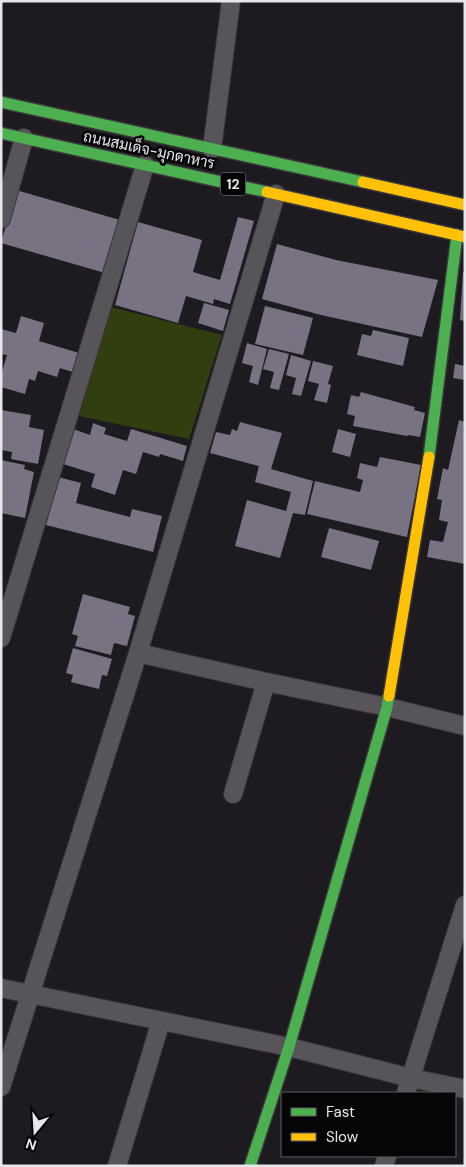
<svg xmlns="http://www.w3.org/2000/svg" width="466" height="1167" font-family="'DM Sans',Sarabun,sans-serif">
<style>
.green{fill:#313e0f}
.building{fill:#797283}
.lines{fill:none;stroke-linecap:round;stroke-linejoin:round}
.street-casing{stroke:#383639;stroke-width:20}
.fast-casing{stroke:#383639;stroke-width:14}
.slow-casing{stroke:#383639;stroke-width:14}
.street{stroke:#575559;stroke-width:18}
.fast{stroke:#4caf50;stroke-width:11}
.slow{stroke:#ffc107;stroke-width:11}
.labels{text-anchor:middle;stroke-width:5;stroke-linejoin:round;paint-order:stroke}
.shield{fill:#060508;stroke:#a4a2a7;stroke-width:1}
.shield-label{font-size:14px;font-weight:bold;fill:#e8e5eb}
.street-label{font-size:15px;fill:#e8e5eb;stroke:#060508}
</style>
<rect width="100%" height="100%" fill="#1d1b1f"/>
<path class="green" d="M 111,307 L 222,335 L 189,439 L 79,416 Z"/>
<g class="building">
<path d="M 16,190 L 120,220 L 105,273 L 1,243 Z"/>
<path d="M 238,217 L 254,221 L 230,304 L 214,299 L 213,304 L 186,296 L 178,323 L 115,305 L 138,222 L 202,240 L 193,272 L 220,280 Z"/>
<path d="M 277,244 L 336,260 L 438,280 L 422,337 L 321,315 L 262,299 Z"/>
<path d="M 463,272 L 465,272 L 465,321 L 460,320 Z"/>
<path d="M 204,303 L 229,310 L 223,331 L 198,323 Z"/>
<path d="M 265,306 L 313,318 L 303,355 L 255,344 Z"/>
<path d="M 21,316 L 44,323 L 39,341 L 79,353 L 73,372 L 60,368 L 57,377 L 38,371 L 35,381 L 29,379 L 25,394 L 1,387 L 1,375 L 7,355 L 1,354 L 1,329 L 16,333 Z"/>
<path d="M 373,330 L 409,338 L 403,366 L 357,355 L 362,334 L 371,336 Z"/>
<path d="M 247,343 L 267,349 L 258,385 L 249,382 L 253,366 L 242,363 Z"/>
<path d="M 269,349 L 289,354 L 279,390 L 270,388 L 274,372 L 263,369 Z"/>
<path d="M 291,355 L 311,361 L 301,396 L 292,394 L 296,378 L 286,375 Z"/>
<path d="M 313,361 L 333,366 L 328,384 L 331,385 L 327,403 L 314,400 L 319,384 L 308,381 Z"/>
<path d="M 455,364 L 465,366 L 465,380 L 453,378 Z"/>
<path d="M 361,392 L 415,407 L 414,410 L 425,413 L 420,437 L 408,435 L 407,436 L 353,426 L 355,416 L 347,414 L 351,395 L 359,397 Z"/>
<path d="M 1,410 L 31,415 L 29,427 L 44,430 L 38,464 L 11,459 L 12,452 L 1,450 Z"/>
<path d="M 459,420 L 465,422 L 465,564 L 427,557 L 430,540 L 443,542 L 448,522 L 439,520 L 442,500 L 437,499 L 443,468 L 448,470 Z"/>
<path d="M 240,422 L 282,433 L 271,469 L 313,481 L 305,515 L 293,513 L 280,558 L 235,546 L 247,500 L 286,511 L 291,492 L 255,482 L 259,466 L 210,453 L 216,432 L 230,435 L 232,429 L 237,431 Z"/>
<path d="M 93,423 L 106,428 L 104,434 L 127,441 L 131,429 L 187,446 L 183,461 L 160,454 L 159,457 L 143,452 L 136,474 L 123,470 L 115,495 L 91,487 L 95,474 L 63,464 L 73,429 L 90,435 Z"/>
<path d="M 338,429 L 356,434 L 350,457 L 332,452 Z"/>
<path d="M 380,457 L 421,465 L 407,537 L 307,514 L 315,481 L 360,492 L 363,480 L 357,478 L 360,463 L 377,467 Z"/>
<path d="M 1,460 L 25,465 L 24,469 L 34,472 L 25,518 L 1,513 Z"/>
<path d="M 58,477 L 81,483 L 76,503 L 130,517 L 132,509 L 162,516 L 153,552 L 46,525 Z"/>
<path d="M 329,528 L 379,541 L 371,570 L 321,557 Z"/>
<path d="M 83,594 L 130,607 L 128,614 L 135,616 L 127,646 L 114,643 L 111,655 L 75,646 L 78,636 L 72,634 Z"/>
<path d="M 73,648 L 112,659 L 107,676 L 102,675 L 99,689 L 71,682 L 73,675 L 66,673 Z"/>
</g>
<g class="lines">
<g class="street-casing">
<g id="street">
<path d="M 212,149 L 231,1"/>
<path d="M 1,219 L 24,138"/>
<path d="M 1,638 L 145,165"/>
<path d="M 138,653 L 266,682 L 387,707 L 465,726"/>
<path d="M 233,794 L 266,682"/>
<path d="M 1,988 L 289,1047 L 411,1078 L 465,1089"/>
<path d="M 1,1087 L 138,653 L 276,194"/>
<path d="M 406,1093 L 465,905"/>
<path d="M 117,1166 L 161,1021"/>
<path d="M 384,1166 L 387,1156"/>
</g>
</g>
<g class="fast-casing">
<g id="fast">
<path d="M 1,102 L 363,182"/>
<path d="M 1,133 L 267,192"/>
<path d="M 429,457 L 457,235"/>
<path d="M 250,1166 L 289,1047 L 387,707 L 389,696"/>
</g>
</g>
<g class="slow-casing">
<g id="slow">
<path d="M 363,182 L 465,205"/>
<path d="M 267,192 L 465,237"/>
<path d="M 389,696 L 429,457"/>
</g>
</g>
<use href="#street" class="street"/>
<use href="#fast" class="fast"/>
<use href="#slow" class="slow"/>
</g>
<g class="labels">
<rect class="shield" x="220.5" y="172.5" width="25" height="23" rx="4"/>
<g class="shield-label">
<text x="233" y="189">12</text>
</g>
<g class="street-label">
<text transform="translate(149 150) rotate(12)" y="5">ถนนสมเด็จ-มุกดาหาร</text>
</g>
</g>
<rect width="466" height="1167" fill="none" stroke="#e8e5eb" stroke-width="5"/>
<rect x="281" y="1092" width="175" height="65" fill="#060508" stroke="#605f63"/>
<rect x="291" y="1108" width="25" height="8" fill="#4caf50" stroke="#605f63"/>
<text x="326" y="1117" font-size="15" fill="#e8e5eb">Fast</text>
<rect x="291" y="1133" width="25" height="8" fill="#ffc107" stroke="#605f63"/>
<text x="326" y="1142" font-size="15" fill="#e8e5eb">Slow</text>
<g transform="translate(35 1132) rotate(198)" stroke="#060508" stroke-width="4" paint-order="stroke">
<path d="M0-4L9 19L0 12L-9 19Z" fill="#e8e5eb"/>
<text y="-8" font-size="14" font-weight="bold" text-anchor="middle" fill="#e8e5eb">N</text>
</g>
</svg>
